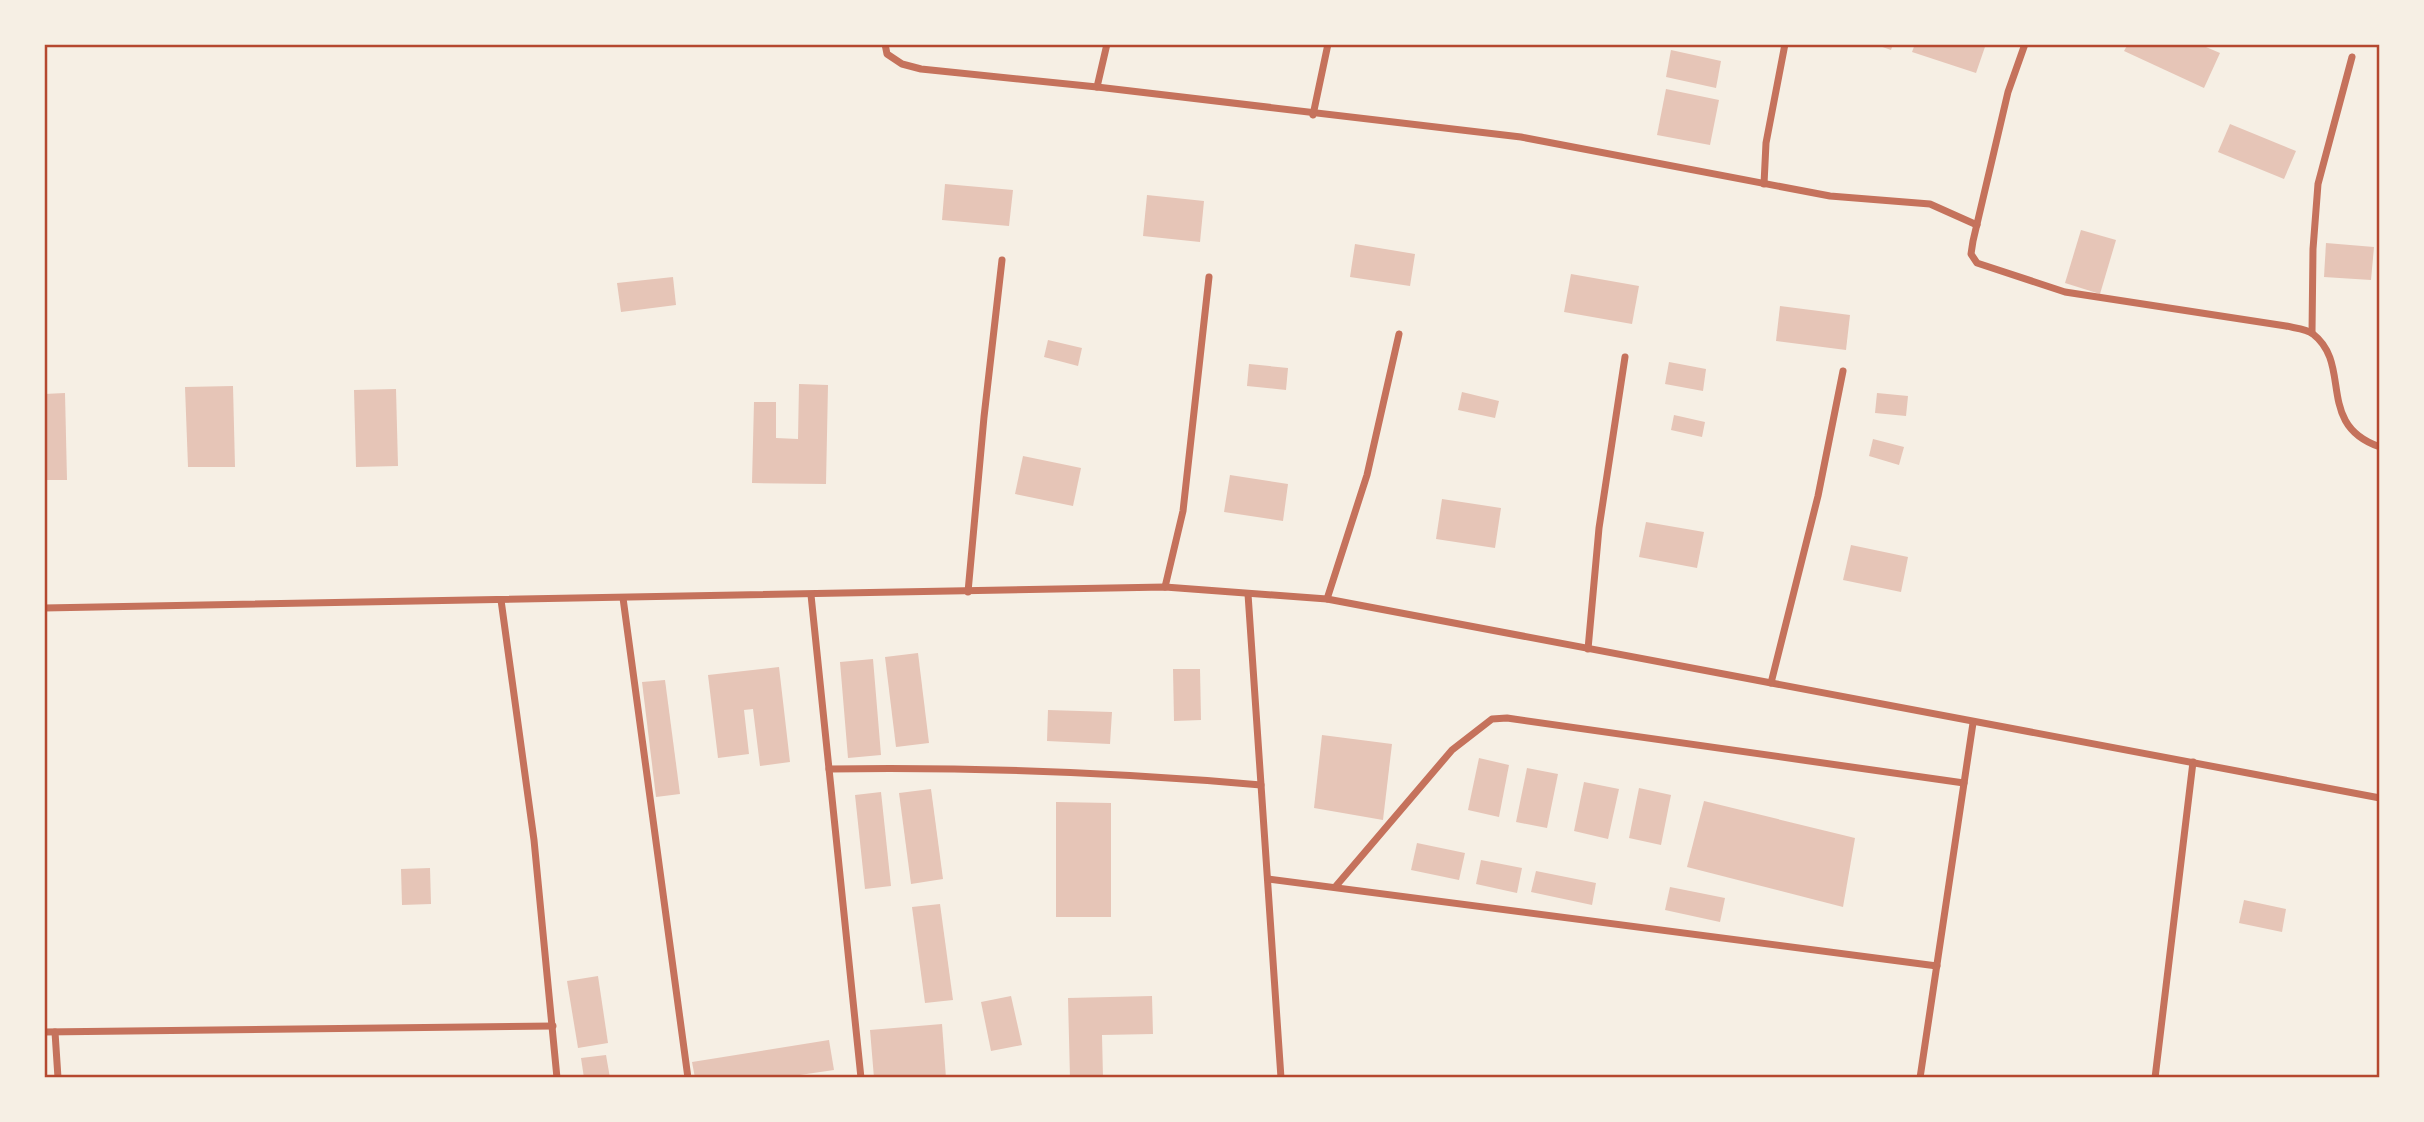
<svg xmlns="http://www.w3.org/2000/svg" width="2424" height="1122" font-family="Inter,sans-serif">
<style>
.building{fill:#e6c5b7}
.lines{fill:none;stroke-linecap:round;stroke-linejoin:round}
.minor{stroke:#c5725c;stroke-width:7}
.neatline{fill:none;stroke:#b5482f;stroke-width:2.5}
</style>
<rect width="100%" height="100%" fill="#f6efe4"/>
<g class="building">
<path d="M 1874,44 L 1893,44 L 1891,50 Z"/>
<path d="M 1915,44 L 1986,44 L 1976,73 L 1912,52 Z"/>
<path d="M 2128,44 L 2199,44 L 2220,53 L 2204,88 L 2124,51 Z"/>
<path d="M 1671,50 L 1721,61 L 1716,88 L 1666,77 Z"/>
<path d="M 1666,89 L 1719,100 L 1710,145 L 1657,135 Z"/>
<path d="M 2230,124 L 2296,151 L 2284,179 L 2218,152 Z"/>
<path d="M 945,184 L 1013,190 L 1009,226 L 942,220 Z"/>
<path d="M 1147,195 L 1204,201 L 1200,242 L 1143,236 Z"/>
<path d="M 2081,230 L 2116,240 L 2100,294 L 2065,283 Z"/>
<path d="M 2326,243 L 2374,247 L 2371,280 L 2324,277 Z"/>
<path d="M 1355,244 L 1415,254 L 1410,286 L 1350,277 Z"/>
<path d="M 1571,274 L 1639,286 L 1632,324 L 1564,312 Z"/>
<path d="M 673,277 L 676,305 L 621,312 L 617,283 Z"/>
<path d="M 1780,306 L 1850,315 L 1846,350 L 1776,341 Z"/>
<path d="M 1048,340 L 1082,348 L 1078,366 L 1044,357 Z"/>
<path d="M 1669,362 L 1706,369 L 1703,391 L 1665,384 Z"/>
<path d="M 1249,364 L 1288,368 L 1286,390 L 1247,386 Z"/>
<path d="M 799,384 L 828,385 L 826,484 L 752,483 L 754,402 L 776,402 L 776,438 L 798,439 Z"/>
<path d="M 233,386 L 235,467 L 188,467 L 185,387 Z"/>
<path d="M 396,389 L 398,466 L 356,467 L 354,390 Z"/>
<path d="M 1462,392 L 1499,401 L 1495,418 L 1458,410 Z"/>
<path d="M 65,393 L 67,480 L 44,480 L 44,394 Z"/>
<path d="M 1877,393 L 1908,396 L 1906,416 L 1875,413 Z"/>
<path d="M 1674,415 L 1705,422 L 1702,437 L 1671,430 Z"/>
<path d="M 1873,439 L 1904,447 L 1899,465 L 1869,456 Z"/>
<path d="M 1023,456 L 1081,468 L 1073,506 L 1015,494 Z"/>
<path d="M 1230,475 L 1288,484 L 1283,521 L 1224,512 Z"/>
<path d="M 1442,499 L 1501,508 L 1495,548 L 1436,539 Z"/>
<path d="M 1646,522 L 1704,532 L 1697,568 L 1639,557 Z"/>
<path d="M 1851,545 L 1908,557 L 1901,592 L 1843,580 Z"/>
<path d="M 918,653 L 929,743 L 896,747 L 885,657 Z"/>
<path d="M 873,659 L 881,755 L 848,758 L 840,662 Z"/>
<path d="M 779,667 L 790,762 L 760,766 L 753,709 L 744,710 L 749,754 L 718,758 L 708,675 Z"/>
<path d="M 1173,669 L 1200,669 L 1201,720 L 1174,721 Z"/>
<path d="M 665,680 L 680,794 L 656,797 L 642,682 Z"/>
<path d="M 1048,710 L 1112,712 L 1110,744 L 1047,741 Z"/>
<path d="M 1322,735 L 1392,744 L 1383,820 L 1314,808 Z"/>
<path d="M 2378,744 L 2380,744 L 2380,774 L 2377,774 Z"/>
<path d="M 1479,758 L 1509,765 L 1499,817 L 1468,810 Z"/>
<path d="M 1527,768 L 1558,774 L 1547,828 L 1516,822 Z"/>
<path d="M 1584,782 L 1619,789 L 1608,839 L 1574,831 Z"/>
<path d="M 1639,788 L 1671,795 L 1661,845 L 1629,838 Z"/>
<path d="M 931,789 L 943,879 L 911,884 L 899,793 Z"/>
<path d="M 881,792 L 891,886 L 865,889 L 855,795 Z"/>
<path d="M 1704,801 L 1855,838 L 1843,907 L 1687,867 Z"/>
<path d="M 1056,802 L 1111,803 L 1111,917 L 1056,917 Z"/>
<path d="M 1417,843 L 1465,853 L 1459,880 L 1411,870 Z"/>
<path d="M 1481,860 L 1522,868 L 1517,893 L 1476,884 Z"/>
<path d="M 430,868 L 431,904 L 402,905 L 401,869 Z"/>
<path d="M 1536,871 L 1596,883 L 1592,905 L 1531,892 Z"/>
<path d="M 1670,887 L 1725,898 L 1720,922 L 1665,910 Z"/>
<path d="M 2244,900 L 2286,909 L 2282,932 L 2239,923 Z"/>
<path d="M 940,904 L 953,1000 L 925,1003 L 912,907 Z"/>
<path d="M 598,976 L 608,1043 L 578,1048 L 567,981 Z"/>
<path d="M 1011,996 L 1022,1045 L 991,1051 L 981,1002 Z"/>
<path d="M 1152,996 L 1153,1034 L 1102,1035 L 1103,1078 L 1070,1078 L 1068,998 Z"/>
<path d="M 942,1024 L 946,1078 L 874,1078 L 870,1030 Z"/>
<path d="M 829,1040 L 834,1070 L 779,1078 L 695,1078 L 692,1062 Z"/>
<path d="M 606,1055 L 610,1078 L 584,1078 L 581,1058 Z"/>
</g>
<g class="lines">
<g class="minor">
<path d="M 885,44 L 887,54 L 902,64 L 921,69 L 1097,87 L 1521,137 L 1830,196 L 1930,204 L 1977,225"/>
<path d="M 2025,44 L 2008,92 L 1973,241 L 1971,254 L 1977,263 L 2065,292 L 2286,326 C 2294,328 2307,329 2313,334 C 2353,365 2315,425 2380,447"/>
<path d="M 1097,87 L 1107,44"/>
<path d="M 1313,115 L 1328,44"/>
<path d="M 1764,184 L 1766,143 L 1785,44"/>
<path d="M 2312,333 L 2313,249 L 2318,184 L 2352,57"/>
<path d="M 1165,587 L 1183,511 L 1209,277"/>
<path d="M 968,592 L 984,417 L 1002,260"/>
<path d="M 1248,594 L 1281,1078"/>
<path d="M 811,595 L 861,1078"/>
<path d="M 623,598 L 688,1078"/>
<path d="M 1327,599 L 1367,475 L 1399,334"/>
<path d="M 501,600 L 534,840 L 557,1078"/>
<path d="M 44,608 L 1165,587 L 1327,599 L 2380,798"/>
<path d="M 1588,649 L 1599,528 L 1625,357"/>
<path d="M 1771,683 L 1818,496 L 1843,371"/>
<path d="M 829,769 C 974,767 1117,772 1261,785"/>
<path d="M 1268,879 L 1937,966"/>
<path d="M 1336,886 L 1452,750 L 1492,719 L 1507,718 L 1964,783"/>
<path d="M 44,1032 L 553,1026"/>
<path d="M 55,1032 L 58,1078"/>
<path d="M 1920,1078 L 1973,723"/>
<path d="M 2155,1078 L 2193,762"/>
</g>
</g>
<rect width="2424" height="1122" fill="none" stroke="#f6efe4" stroke-width="91"/>
<rect x="46" y="46" width="2332" height="1030" class="neatline"/>
</svg>
